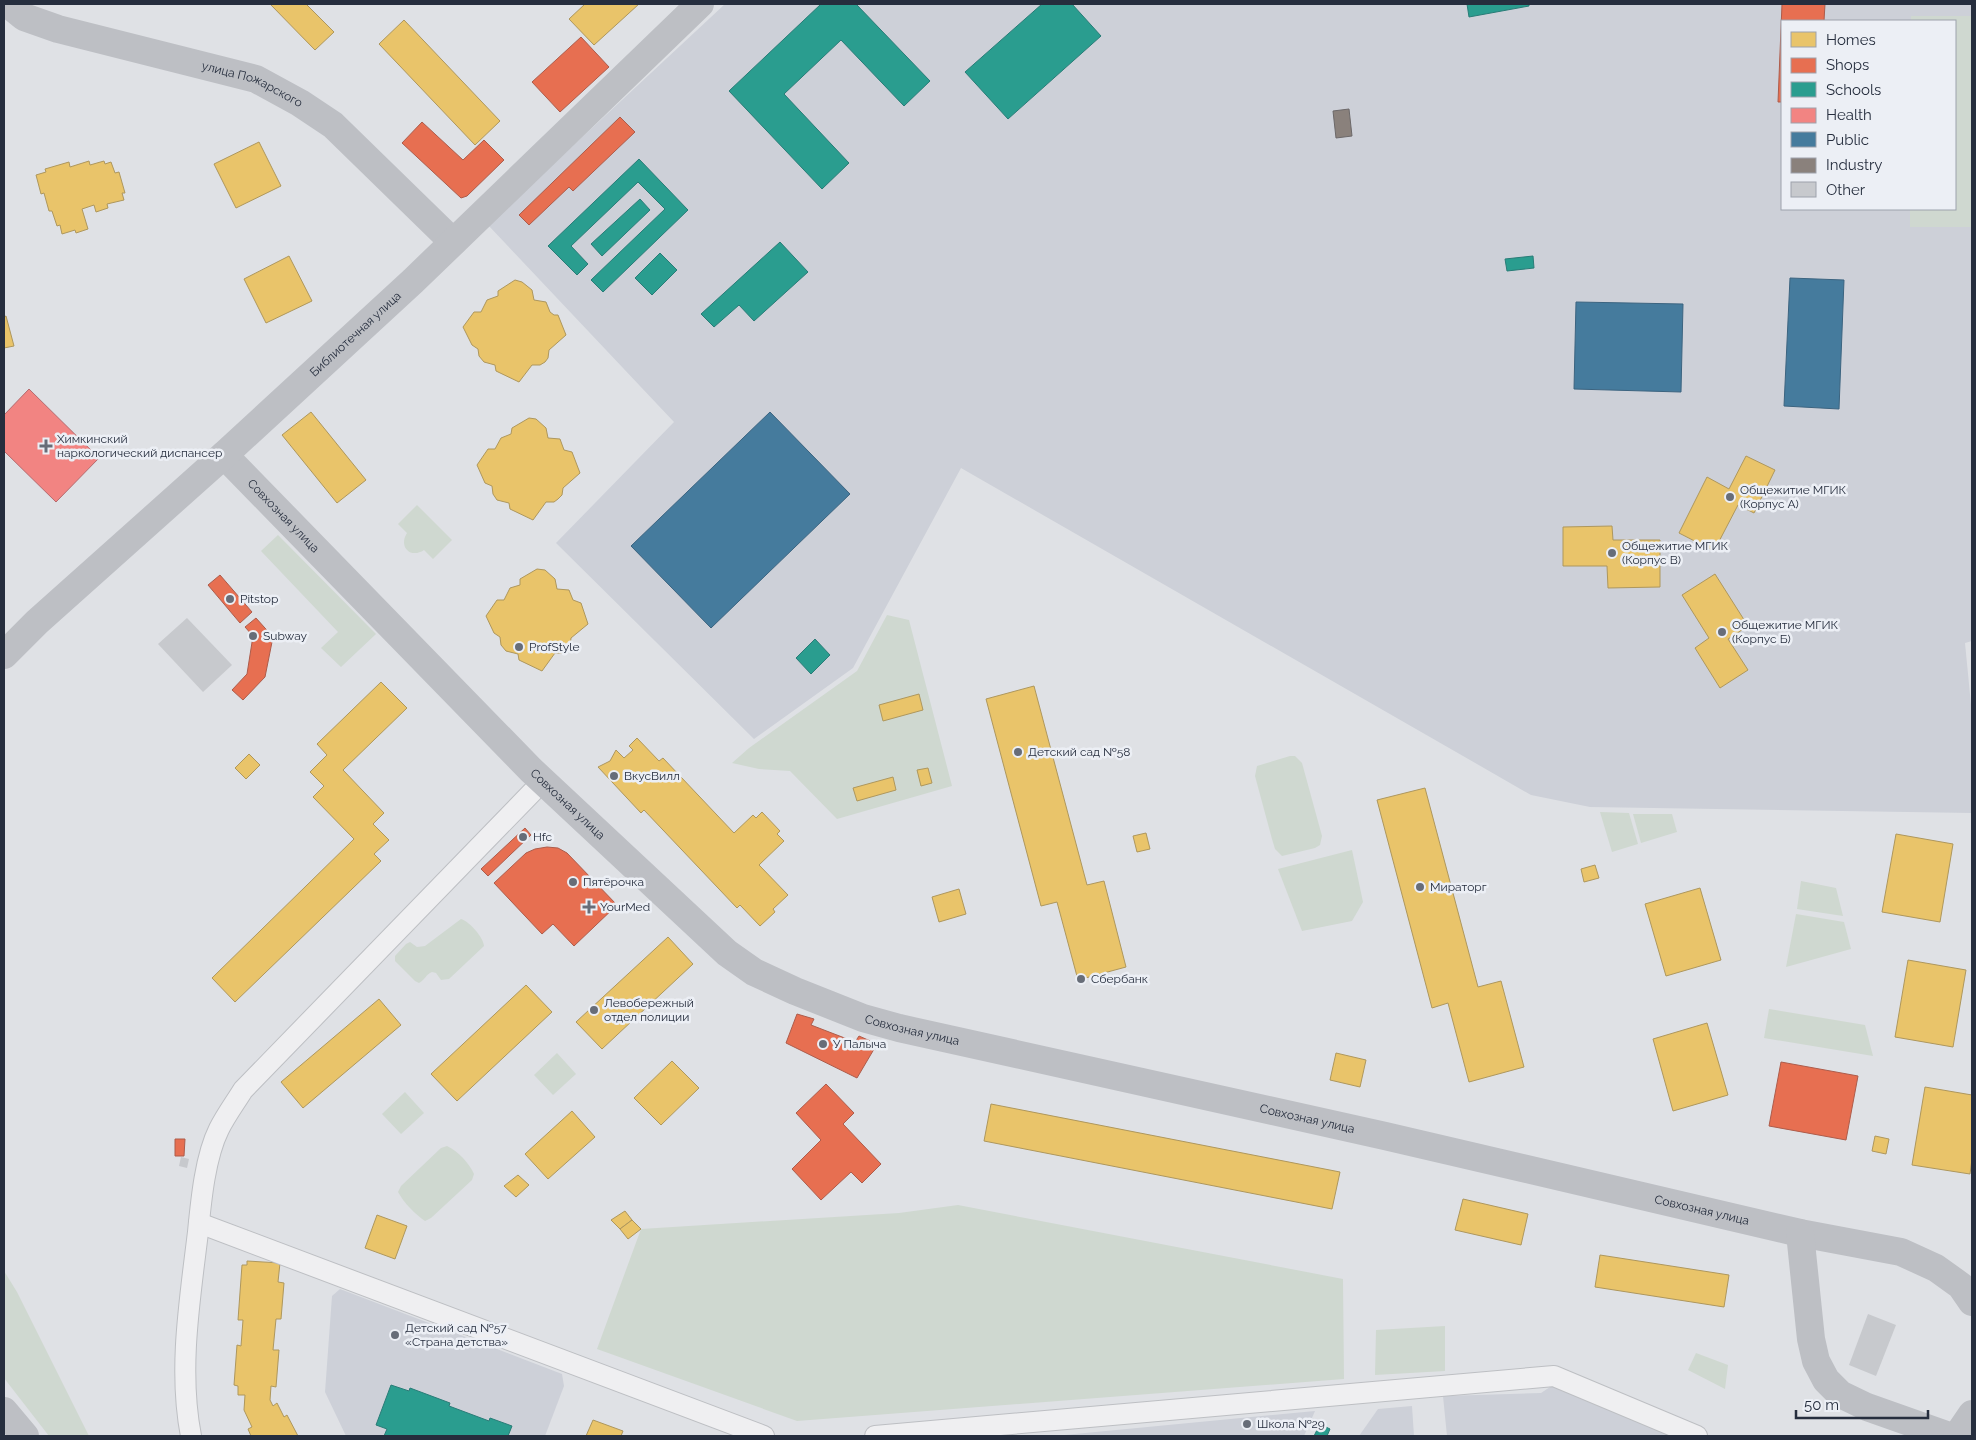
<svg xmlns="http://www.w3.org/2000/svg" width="1976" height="1440" font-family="Raleway,sans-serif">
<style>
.built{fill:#cdd0d8;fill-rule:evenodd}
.green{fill:#cfd8d0}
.homes{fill:#e9c46a;stroke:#ae975d}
.shops{fill:#e76f51;stroke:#ad5c4b}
.schools{fill:#2a9d8f;stroke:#297c77}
.health{fill:#f28482;stroke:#b56a6e}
.public{fill:#457b9d;stroke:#3c6480}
.industry{fill:#8a817c;stroke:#6c6869}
.building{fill:#c7c9cd}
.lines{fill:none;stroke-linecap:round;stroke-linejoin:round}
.street-casing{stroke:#bdbfc3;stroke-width:22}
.street{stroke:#efeff1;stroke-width:20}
.secondary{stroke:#bdbfc4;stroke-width:28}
.poi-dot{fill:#676d78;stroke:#eceff5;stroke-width:2}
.labels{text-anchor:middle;stroke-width:5;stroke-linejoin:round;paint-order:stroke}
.street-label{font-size:12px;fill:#262e3e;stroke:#eceff5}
.poi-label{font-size:12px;fill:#262e3e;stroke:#eceff5;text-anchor:start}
</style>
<rect width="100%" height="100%" fill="#dfe1e5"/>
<g class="built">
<path d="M 725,4 L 1972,4 L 1972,641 L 1965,643 L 1972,715 L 1972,813 L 1590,807 L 1531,795 L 961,468 L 853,668 L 754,739 L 556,543 L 674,422 L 488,225 ZM 1782,21 L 1955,21 L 1955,209 L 1782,209 Z"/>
<path d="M 340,1289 L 562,1374 L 564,1386 L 545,1436 L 346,1436 L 325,1392 L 332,1296 Z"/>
<path d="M 1550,1387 L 1568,1387 L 1681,1436 L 1447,1436 L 1443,1396 L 1541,1393 Z"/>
<path d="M 1412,1406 L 1414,1436 L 1359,1436 L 1378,1409 Z"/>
<path d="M 1315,1411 L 1304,1436 L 1054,1436 Z"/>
</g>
<g class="green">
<path d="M 1911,16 L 1972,16 L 1972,227 L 1910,227 L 1910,209 L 1955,209 L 1955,21 L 1911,21 Z"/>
<path d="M 417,505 L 452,540 L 433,559 L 424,550 C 411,559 398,547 407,533 L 398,524 Z"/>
<path d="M 278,535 L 376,634 L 341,667 L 321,648 L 338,632 L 261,551 Z"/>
<path d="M 887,615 L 909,620 L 952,786 L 837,819 L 790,771 L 759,769 L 732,763 L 749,748 L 857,671 Z"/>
<path d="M 1290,756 L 1295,756 L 1302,763 L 1322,836 L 1320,845 L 1315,848 L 1282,856 L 1275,849 L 1272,839 L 1255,776 L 1257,766 Z"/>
<path d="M 1600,812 L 1629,813 L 1638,844 L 1612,852 Z"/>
<path d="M 1633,814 L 1672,814 L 1677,832 L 1641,843 Z"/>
<path d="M 1352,850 L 1363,902 L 1352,921 L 1302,931 L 1278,869 Z"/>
<path d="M 1801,881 L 1836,888 L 1843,916 L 1797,909 Z"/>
<path d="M 1796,914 L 1844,922 L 1851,949 L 1786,967 Z"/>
<path d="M 461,919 C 469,921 484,938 484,946 L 449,979 L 441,980 L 436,973 L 432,972 C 426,974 425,980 419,983 L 415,981 L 395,961 L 395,956 L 406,944 L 410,942 L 417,947 L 425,946 Z"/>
<path d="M 1769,1009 L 1865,1025 L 1873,1056 L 1764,1038 Z"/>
<path d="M 557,1053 L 576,1074 L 553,1095 L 534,1075 Z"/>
<path d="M 405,1092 L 424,1113 L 401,1134 L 382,1114 Z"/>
<path d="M 447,1146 C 458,1151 469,1163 474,1174 L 472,1180 L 431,1218 L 425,1221 C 415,1214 404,1203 398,1192 L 401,1186 L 441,1148 Z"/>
<path d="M 958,1205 L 1343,1279 L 1344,1379 L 797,1421 L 597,1349 L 641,1229 L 899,1213 Z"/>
<path d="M 4,1271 L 17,1292 L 89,1436 L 49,1436 L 4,1378 Z"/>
<path d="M 1445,1326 L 1445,1371 L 1375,1375 L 1376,1330 Z"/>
<path d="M 1696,1353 L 1728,1365 L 1725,1389 L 1688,1370 Z"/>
</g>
<g class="homes">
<path d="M 270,4 L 306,4 L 334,32 L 315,50 Z"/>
<path d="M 585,4 L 639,4 L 594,45 L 569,19 Z"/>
<path d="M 404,20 L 500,121 L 475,145 L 379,44 Z"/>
<path d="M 259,142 L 281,186 L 236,208 L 214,164 Z"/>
<path d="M 89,161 L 90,165 L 104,161 L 105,164 L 111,162 L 115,173 L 119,172 L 125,193 L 122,193 L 124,200 L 107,204 L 108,208 L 96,212 L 94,205 L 82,209 L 88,229 L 76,233 L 75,230 L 62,234 L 60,225 L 57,226 L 52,211 L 49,211 L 44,193 L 41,194 L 36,175 L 46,172 L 45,169 L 69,162 L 70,167 Z"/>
<path d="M 289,256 L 312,301 L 266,323 L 244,279 Z"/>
<path d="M 515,280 L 522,282 L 532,290 L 534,300 L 546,302 L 550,312 L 554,315 L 558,315 L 566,335 L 549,350 L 548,358 L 545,362 L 540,365 L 532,365 L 519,382 L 496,371 L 495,365 L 484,362 L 479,356 L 478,349 L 472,345 L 463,327 L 474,312 L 481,312 L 487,300 L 498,296 L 498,291 Z"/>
<path d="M 6,316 L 14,346 L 4,348 L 4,317 Z"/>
<path d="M 311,412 L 366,480 L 337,503 L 282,435 Z"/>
<path d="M 529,418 L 536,419 L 546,428 L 548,438 L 560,439 L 564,450 L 572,452 L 580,473 L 563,488 L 562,495 L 558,499 L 554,502 L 546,502 L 533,520 L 510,509 L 509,503 L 497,500 L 493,494 L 492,486 L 485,483 L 477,465 L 488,449 L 495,449 L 501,438 L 511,434 L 512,428 Z"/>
<path d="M 1746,456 L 1775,470 L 1754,513 L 1738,505 L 1714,551 L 1679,533 L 1707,477 L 1729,489 Z"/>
<path d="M 1612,526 L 1613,540 L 1660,540 L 1660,587 L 1608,588 L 1607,566 L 1563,566 L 1563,527 Z"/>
<path d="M 537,569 L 545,570 L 555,579 L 557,589 L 569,590 L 573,600 L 581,603 L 588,624 L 571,638 L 570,646 L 567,650 L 562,653 L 555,653 L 542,671 L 519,660 L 518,654 L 506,651 L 501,645 L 500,637 L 494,633 L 486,616 L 497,600 L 504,600 L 510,588 L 520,585 L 520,579 Z"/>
<path d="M 1715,574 L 1748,626 L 1728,639 L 1748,670 L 1720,688 L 1695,648 L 1709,638 L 1682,595 Z"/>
<path d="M 381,682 L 407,708 L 343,770 L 384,813 L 373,824 L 389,840 L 374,854 L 381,861 L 235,1002 L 212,978 L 354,839 L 313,797 L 324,786 L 310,772 L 327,755 L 317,744 Z"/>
<path d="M 1034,686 L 1087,885 L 1104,881 L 1126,967 L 1078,980 L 1057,902 L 1041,906 L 986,699 Z"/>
<path d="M 919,694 L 923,710 L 883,721 L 879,705 Z"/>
<path d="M 637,738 L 659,761 L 663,758 L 734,833 L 753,815 L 756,818 L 762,812 L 780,831 L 777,834 L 784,841 L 759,865 L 788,895 L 773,909 L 775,912 L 760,926 L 740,905 L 737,908 L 644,810 L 641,813 L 598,767 L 610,761 L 616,750 L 624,758 L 633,750 L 629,746 Z"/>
<path d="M 249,754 L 260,765 L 246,779 L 235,768 Z"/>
<path d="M 928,768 L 932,783 L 921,786 L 917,770 Z"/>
<path d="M 893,777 L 896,790 L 857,801 L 853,788 Z"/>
<path d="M 1425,788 L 1478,987 L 1501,981 L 1524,1067 L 1469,1082 L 1448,1003 L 1432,1008 L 1377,800 Z"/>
<path d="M 1146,833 L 1150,849 L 1137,852 L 1133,836 Z"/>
<path d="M 1896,834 L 1953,844 L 1940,922 L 1882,912 Z"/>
<path d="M 1595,865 L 1599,878 L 1584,882 L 1581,869 Z"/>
<path d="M 1700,888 L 1721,960 L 1666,976 L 1645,904 Z"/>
<path d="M 959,889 L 966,914 L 939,922 L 932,897 Z"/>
<path d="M 668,937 L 693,964 L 602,1049 L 576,1022 Z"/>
<path d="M 1908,960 L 1966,970 L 1953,1047 L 1895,1037 Z"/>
<path d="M 526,985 L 552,1012 L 457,1101 L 431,1074 Z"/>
<path d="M 379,999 L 401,1025 L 303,1108 L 281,1082 Z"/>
<path d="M 1707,1023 L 1728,1095 L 1673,1111 L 1653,1039 Z"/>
<path d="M 1336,1053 L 1366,1060 L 1360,1087 L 1330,1080 Z"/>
<path d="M 672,1061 L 699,1088 L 661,1125 L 634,1098 Z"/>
<path d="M 1925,1087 L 1972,1095 L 1972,1159 L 1970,1174 L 1912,1165 Z"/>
<path d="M 991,1104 L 1340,1172 L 1332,1209 L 984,1141 Z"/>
<path d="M 572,1111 L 595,1137 L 548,1179 L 525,1154 Z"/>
<path d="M 1875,1136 L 1889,1139 L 1886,1154 L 1872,1151 Z"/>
<path d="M 518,1175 L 529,1185 L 516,1197 L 504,1186 Z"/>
<path d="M 1463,1199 L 1528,1214 L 1521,1245 L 1455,1230 Z"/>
<path d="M 625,1211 L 632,1220 L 620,1229 L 611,1220 Z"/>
<path d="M 377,1215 L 407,1226 L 395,1259 L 365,1248 Z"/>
<path d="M 632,1220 L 641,1229 L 628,1239 L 620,1229 Z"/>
<path d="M 1600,1255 L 1729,1275 L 1724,1307 L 1595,1287 Z"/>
<path d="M 247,1261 L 280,1263 L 278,1282 L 284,1283 L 281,1319 L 276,1319 L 273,1350 L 279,1350 L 276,1387 L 271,1386 L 270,1400 L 273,1406 L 277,1403 L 284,1417 L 287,1415 L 298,1436 L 251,1436 L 248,1429 L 252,1427 L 244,1410 L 245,1395 L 238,1395 L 238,1386 L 234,1385 L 237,1345 L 241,1346 L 243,1320 L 238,1320 L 242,1265 L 247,1265 Z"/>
<path d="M 593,1420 L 623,1431 L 621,1436 L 586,1436 Z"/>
</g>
<g class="shops">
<path d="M 1782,4 L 1825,4 L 1824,21 L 1782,21 L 1782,102 L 1778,102 Z"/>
<path d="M 581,37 L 609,67 L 560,112 L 532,82 Z"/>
<path d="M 620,117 L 635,132 L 573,191 L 569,187 L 529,225 L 519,215 Z"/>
<path d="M 422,122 L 463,160 L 484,140 L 504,160 L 467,196 L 461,198 L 402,143 Z"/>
<path d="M 220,575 L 252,612 L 240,623 L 208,585 Z"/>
<path d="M 256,618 L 273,637 L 265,677 L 243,700 L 232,690 L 247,674 L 253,636 L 245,627 Z"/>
<path d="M 525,828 L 531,835 L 488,876 L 481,869 Z"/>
<path d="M 547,847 L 558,848 L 567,853 L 617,905 L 574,946 L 553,924 L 542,934 L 494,883 L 526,853 L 535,849 Z"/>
<path d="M 797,1014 L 814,1019 L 811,1025 L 855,1042 L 859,1036 L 877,1044 L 857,1078 L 786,1043 Z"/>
<path d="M 1781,1062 L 1858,1076 L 1846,1140 L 1769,1126 Z"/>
<path d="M 826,1084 L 854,1113 L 843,1124 L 881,1164 L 862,1183 L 851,1172 L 821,1200 L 792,1169 L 821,1140 L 796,1113 Z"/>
<path d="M 175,1139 L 185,1139 L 184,1156 L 175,1156 Z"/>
</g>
<g class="schools">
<path d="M 821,4 L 856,4 L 930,81 L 904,106 L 841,40 L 784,94 L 849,163 L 822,189 L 729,91 Z"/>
<path d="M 1042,4 L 1072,4 L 1101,36 L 1008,119 L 965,72 Z"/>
<path d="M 1467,4 L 1529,4 L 1529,6 L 1469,17 Z"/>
<path d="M 639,159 L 688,210 L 603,292 L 591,280 L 665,209 L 638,182 L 571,246 L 588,264 L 577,275 L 548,246 Z"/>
<path d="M 640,199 L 650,210 L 602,256 L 591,244 Z"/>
<path d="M 780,242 L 808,272 L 754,321 L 739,305 L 714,327 L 701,314 Z"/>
<path d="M 660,253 L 677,270 L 652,295 L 635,278 Z"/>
<path d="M 1533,256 L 1534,268 L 1507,271 L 1505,259 Z"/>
<path d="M 815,639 L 830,655 L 811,674 L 796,658 Z"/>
<path d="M 391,1385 L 409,1391 L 410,1388 L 450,1403 L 449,1406 L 489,1421 L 490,1418 L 512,1426 L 508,1436 L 384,1436 L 387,1429 L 376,1425 Z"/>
<path d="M 1320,1424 L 1330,1429 L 1327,1436 L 1314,1436 Z"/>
</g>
<path class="health" d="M 29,389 L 99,458 L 56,502 L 4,451 L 4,415 Z"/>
<g class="public">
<path d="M 1790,278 L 1844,280 L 1839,409 L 1784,406 Z"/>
<path d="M 1576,302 L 1683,304 L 1681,392 L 1574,389 Z"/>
<path d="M 770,412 L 850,494 L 711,628 L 631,546 Z"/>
</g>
<path class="industry" d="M 1349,109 L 1352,136 L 1336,138 L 1333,111 Z"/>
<g class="building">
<path d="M 187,618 L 232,665 L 203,692 L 158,644 Z"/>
<path d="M 181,1157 L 189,1159 L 187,1168 L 179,1166 Z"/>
<path d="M 1868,1314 L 1896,1325 L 1876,1376 L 1849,1365 Z"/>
</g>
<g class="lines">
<g class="street-casing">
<g id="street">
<path d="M 199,1223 L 764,1436"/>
<path d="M 191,1436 C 178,1370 190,1299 198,1232 C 201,1201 205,1157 219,1129 C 226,1115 235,1103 243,1090 L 543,781"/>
<path d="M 875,1436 L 1554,1376 L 1697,1436"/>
</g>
</g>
<use href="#street" class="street"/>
<g class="secondary">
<path id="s1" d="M 8,4 L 24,17 L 58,29 L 256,79 L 300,103 L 333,125 L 453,242"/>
<path id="s2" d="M 224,455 L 531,770 L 727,953 L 754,972 L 795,991 L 863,1018 L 899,1028 L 1385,1136 L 1800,1233 L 1901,1252 L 1936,1268 L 1961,1286 L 1972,1302"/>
<path id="s3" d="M 4,655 L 37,622 L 224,455 L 413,281 L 700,4"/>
<path d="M 1800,1233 L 1811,1339 L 1816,1361 L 1826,1380 L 1840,1394 L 1867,1407 L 1949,1436"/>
<path d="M 4,1411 L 25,1436"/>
<path d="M 1957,1436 L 1972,1414"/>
</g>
</g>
<g class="poi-dot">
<path d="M43.5 438.5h5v5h5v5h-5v5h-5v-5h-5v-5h5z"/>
<circle cx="1730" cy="497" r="5"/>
<circle cx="1612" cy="553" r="5"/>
<circle cx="230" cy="599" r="5"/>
<circle cx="1722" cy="632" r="5"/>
<circle cx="253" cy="636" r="5"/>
<circle cx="519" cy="647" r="5"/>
<circle cx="1018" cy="752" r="5"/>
<circle cx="614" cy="776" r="5"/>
<circle cx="523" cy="837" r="5"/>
<circle cx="573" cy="882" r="5"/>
<circle cx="1420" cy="887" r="5"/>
<path d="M586.5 899.5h5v5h5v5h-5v5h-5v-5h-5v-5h5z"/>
<circle cx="1081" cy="979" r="5"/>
<circle cx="594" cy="1010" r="5"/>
<circle cx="823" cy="1044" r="5"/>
<circle cx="395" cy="1335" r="5"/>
<circle cx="1247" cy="1424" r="5"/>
</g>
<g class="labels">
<g class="street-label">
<text dy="4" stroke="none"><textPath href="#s1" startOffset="259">улица Пожарского</textPath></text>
<text dy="4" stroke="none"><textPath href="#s3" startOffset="476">Библиотечная улица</textPath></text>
<text dy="4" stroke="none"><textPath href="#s2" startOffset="85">Совхозная улица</textPath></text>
<text dy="4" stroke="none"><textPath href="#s2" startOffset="490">Совхозная улица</textPath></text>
<text dy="4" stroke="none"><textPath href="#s2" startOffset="910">Совхозная улица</textPath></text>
<text dy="4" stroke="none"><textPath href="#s2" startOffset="1315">Совхозная улица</textPath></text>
<text dy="4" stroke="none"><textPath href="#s2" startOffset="1720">Совхозная улица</textPath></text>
</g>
<g class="poi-label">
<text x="57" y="443">Химкинский<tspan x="57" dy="14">наркологический диспансер</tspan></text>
<text x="1740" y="494">Общежитие МГИК<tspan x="1740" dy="14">(Корпус А)</tspan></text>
<text x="1622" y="550">Общежитие МГИК<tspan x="1622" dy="14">(Корпус В)</tspan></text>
<text x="240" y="603">Pitstop</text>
<text x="1732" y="629">Общежитие МГИК<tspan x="1732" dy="14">(Корпус Б)</tspan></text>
<text x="263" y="640">Subway</text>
<text x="529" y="651">ProfStyle</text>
<text x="1028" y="756">Детский сад №58</text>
<text x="624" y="780">ВкусВилл</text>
<text x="533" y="841">Hfc</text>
<text x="583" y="886">Пятёрочка</text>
<text x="1430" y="891">Мираторг</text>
<text x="600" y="911">YourMed</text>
<text x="1091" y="983">Сбербанк</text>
<text x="604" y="1007">Левобережный<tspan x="604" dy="14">отдел полиции</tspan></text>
<text x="833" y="1048">У Палыча</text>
<text x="405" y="1332">Детский сад №57<tspan x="405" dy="14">«Страна детства»</tspan></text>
<text x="1257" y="1428">Школа №29</text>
</g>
</g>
<rect width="1976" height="1440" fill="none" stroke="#262e3e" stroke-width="10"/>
<rect x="1781" y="20" width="175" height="190" fill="#eceff5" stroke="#9da2ac"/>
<rect x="1791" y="32" width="25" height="15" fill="#e9c46a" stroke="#9da2ac"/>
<text x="1826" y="45" font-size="15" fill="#262e3e">Homes</text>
<rect x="1791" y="58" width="25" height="15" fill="#e76f51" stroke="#9da2ac"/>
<text x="1826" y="70" font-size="15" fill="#262e3e">Shops</text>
<rect x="1791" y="82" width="25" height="15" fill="#2a9d8f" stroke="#9da2ac"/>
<text x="1826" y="95" font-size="15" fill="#262e3e">Schools</text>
<rect x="1791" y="108" width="25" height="15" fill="#f28482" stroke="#9da2ac"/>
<text x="1826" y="120" font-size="15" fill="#262e3e">Health</text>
<rect x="1791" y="132" width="25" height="15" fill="#457b9d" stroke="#9da2ac"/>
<text x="1826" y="145" font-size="15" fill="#262e3e">Public</text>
<rect x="1791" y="158" width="25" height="15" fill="#8a817c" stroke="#9da2ac"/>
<text x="1826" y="170" font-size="15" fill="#262e3e">Industry</text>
<rect x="1791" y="182" width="25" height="15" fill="#c7c9cd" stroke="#9da2ac"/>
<text x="1826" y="195" font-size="15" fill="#262e3e">Other</text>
<path d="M1796 1410v8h132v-8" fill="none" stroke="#262e3e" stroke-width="2.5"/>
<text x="1804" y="1410" font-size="15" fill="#262e3e" stroke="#eceff5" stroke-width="4" paint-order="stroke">50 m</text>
</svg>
